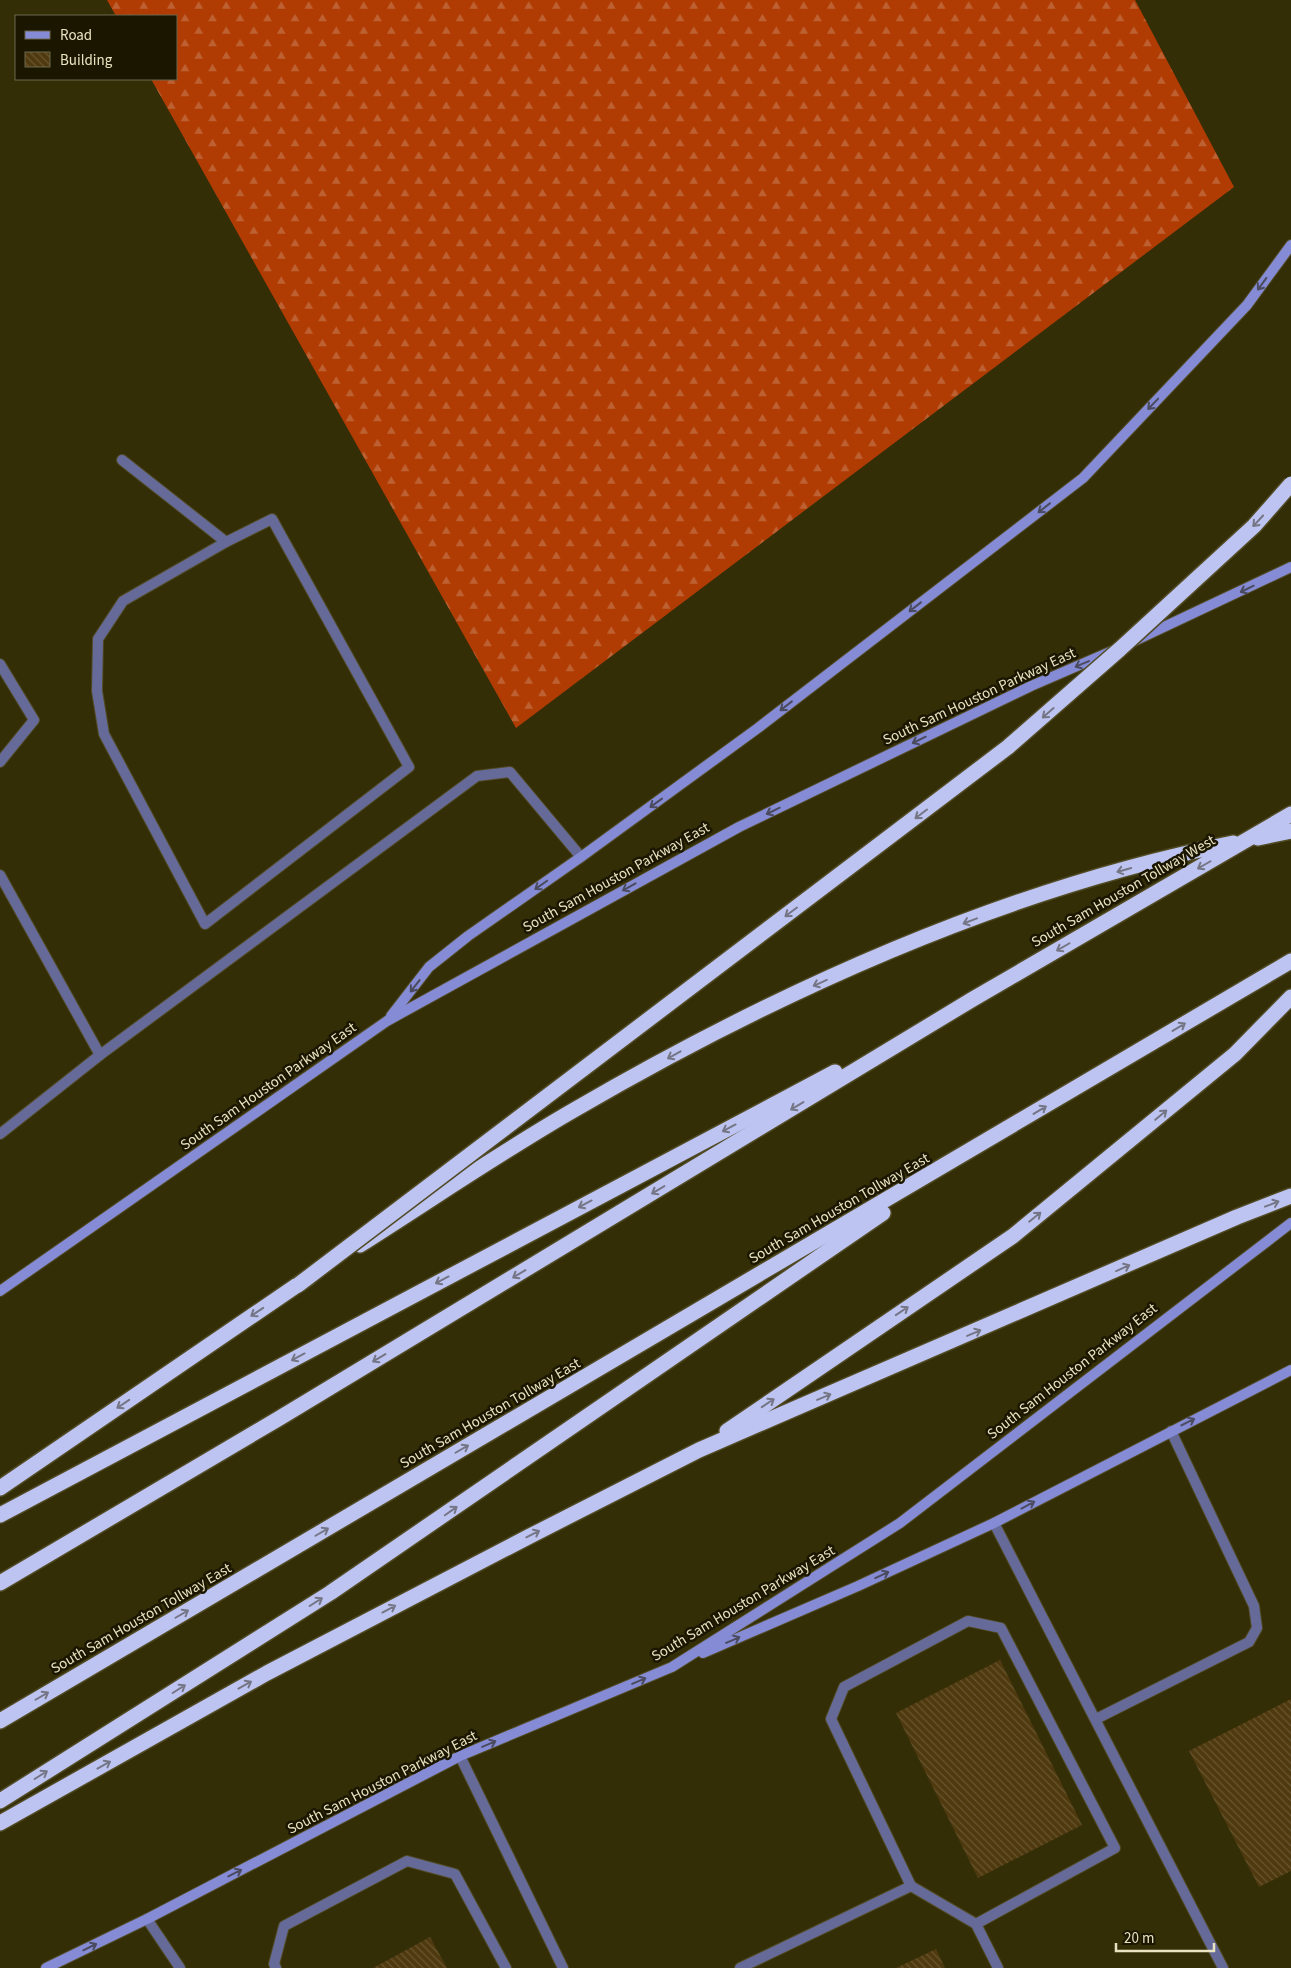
<svg xmlns="http://www.w3.org/2000/svg" width="1291" height="1968" font-family="'Source Sans 3',sans-serif">
<style>
.forest{fill:url(#forest-firs)}
.building{fill:url(#building-back-hatch)}
.lines{fill:none;stroke-linecap:round;stroke-linejoin:round}
.service-casing{stroke:#514b25;stroke-width:12}
.tertiary-casing{stroke:#514b25;stroke-width:12}
.secondary-casing{stroke:#514b25;stroke-width:12}
.motorway-casing{stroke:#514b25;stroke-width:18}
.service{stroke:#666a98;stroke-width:10}
.tertiary{stroke:#666a98;stroke-width:10}
.secondary{stroke:#858bd5;stroke-width:10}
.motorway{stroke:#bec4f2;stroke-width:15}
.motorway-bridge-casing{stroke:#514b25;stroke-width:18;stroke-linecap:butt}
.motorway-bridge{stroke:#bec4f2;stroke-width:15}
.oneway{stroke:#4b4b60}
.oneway2{stroke:#757685}
.labels{text-anchor:middle;stroke-width:5;stroke-linejoin:round;paint-order:stroke}
.street-label{font-size:15px;fill:#e9e3c1;stroke:#1b1600}
</style>
<defs>
<pattern id="forest-firs" width="22" height="20" patternUnits="userSpaceOnUse" patternTransform="scale(1.25)"><rect width="22" height="20" fill="#b03b03"/><path d="M5 1l3.5 6h-7zM16 11l3.5 6h-7z" fill="#be6132"/></pattern>
<pattern id="building-back-hatch" width="6" height="6" patternUnits="userSpaceOnUse" patternTransform="scale(1.25)"><rect width="6" height="6" fill="#4f390f"/><path d="M-1 5l2 2M0 0l6 6M5-1l2 2" fill="none" stroke="#685630"/></pattern>
</defs>
<rect width="100%" height="100%" fill="#342e07"/>
<path class="forest" d="M 107,0 L 1135,0 L 1234,187 L 516,728 L 151,79 L 176,79 L 176,16 L 116,16 Z"/>
<g class="building">
<path d="M 1000,1660 L 1082,1825 L 978,1878 L 896,1713 Z"/>
<path d="M 1291,1699 L 1291,1871 L 1259,1887 L 1189,1751 Z"/>
<path d="M 430,1937 L 447,1968 L 373,1968 Z"/>
<path d="M 936,1949 L 945,1968 L 896,1968 Z"/>
</g>
<g class="lines">
<g class="service-casing">
<g id="service">
<path d="M 122,460 L 226,542 L 272,519 L 409,767 L 205,924 L 104,734 L 97,691 L 98,639 L 123,601 L 226,542"/>
<path d="M 0,664 L 34,720 L 0,762"/>
<path d="M 0,875 L 100,1055"/>
<path d="M 0,1134 L 100,1055 L 477,776 L 510,772 L 581,857"/>
<path d="M 994,1523 L 1223,1968"/>
<path d="M 1096,1719 L 1249,1642 L 1257,1628 L 1254,1606 L 1171,1431"/>
<path d="M 460,1756 L 563,1968"/>
<path d="M 911,1886 L 976,1924 L 998,1968"/>
<path d="M 276,1968 L 274,1964 L 284,1926 L 407,1861 L 455,1874 L 506,1968"/>
<path d="M 740,1968 L 911,1886 L 831,1719 L 844,1687 L 968,1621 L 1001,1628 L 1115,1848 L 976,1924"/>
</g>
</g>
<g class="tertiary-casing">
<path id="tertiary" d="M 147,1919 L 180,1968"/>
</g>
<g class="secondary-casing">
<g id="secondary">
<path d="M 1132,642 L 1291,567"/>
<path d="M 391,1016 L 429,967 L 468,936 L 581,857 L 758,728 L 1083,478 L 1247,305 L 1291,245"/>
<path d="M 0,1291 L 387,1021 L 739,827 L 1031,686 L 1112,651"/>
<path d="M 703,1653 L 858,1586 L 994,1523 L 1291,1370"/>
<path d="M 46,1968 L 147,1919 L 460,1756 L 672,1667 L 900,1523 L 1291,1223"/>
</g>
</g>
<g class="motorway-casing">
<g id="motorway">
<path d="M 1258,838 L 1291,831"/>
<path d="M 360,1245 C 431,1200 501,1152 574,1110 C 775,993 1004,889 1233,843"/>
<path d="M 727,1431 L 1013,1236 L 1235,1054 L 1291,997"/>
<path d="M 0,1488 L 309,1277"/>
<path d="M 0,1515 L 835,1072"/>
<path d="M 0,1583 L 278,1419 L 973,999 L 1291,814"/>
<path d="M 0,1721 L 1291,961"/>
<path d="M 0,1801 L 330,1593 L 883,1213"/>
<path d="M 0,1823 L 267,1673 L 530,1536 L 699,1450 L 1237,1217 L 1291,1196"/>
</g>
</g>
<use href="#service" class="service"/>
<use href="#tertiary" class="tertiary"/>
<use href="#secondary" class="secondary"/>
<use href="#motorway" class="motorway"/>
<g class="motorway-bridge-casing">
<path id="motorway-bridge" d="M 298,1285 L 1008,747 L 1120,649 L 1254,526 L 1291,484"/>
</g>
<use href="#motorway-bridge" class="motorway-bridge"/>
</g>
<defs><path id="oneway-shaft" d="M-6 0H5M1.5-3L5.5 0L1.5 3" fill="none" stroke-width="1.6" stroke-linecap="round" stroke-linejoin="round" transform="scale(1.25)"/></defs>
<g class="oneway">
<use href="#oneway-shaft" transform="translate(1262 284) rotate(126)"/>
<use href="#oneway-shaft" transform="translate(1153 404) rotate(134)"/>
<use href="#oneway-shaft" transform="translate(1044 508) rotate(142)"/>
<use href="#oneway-shaft" transform="translate(1247 589) rotate(154)"/>
<use href="#oneway-shaft" transform="translate(915 607) rotate(142)"/>
<use href="#oneway-shaft" transform="translate(1082 664) rotate(157)"/>
<use href="#oneway-shaft" transform="translate(786 706) rotate(142)"/>
<use href="#oneway-shaft" transform="translate(919 740) rotate(154)"/>
<use href="#oneway-shaft" transform="translate(656 803) rotate(144)"/>
<use href="#oneway-shaft" transform="translate(773 811) rotate(154)"/>
<use href="#oneway-shaft" transform="translate(541 885) rotate(145)"/>
<use href="#oneway-shaft" transform="translate(629 887) rotate(151)"/>
<use href="#oneway-shaft" transform="translate(415 986) rotate(128)"/>
<use href="#oneway-shaft" transform="translate(1188 1422) rotate(-27)"/>
<use href="#oneway-shaft" transform="translate(1028 1505) rotate(-28)"/>
<use href="#oneway-shaft" transform="translate(882 1575) rotate(-25)"/>
<use href="#oneway-shaft" transform="translate(733 1640) rotate(-23)"/>
<use href="#oneway-shaft" transform="translate(639 1681) rotate(-23)"/>
<use href="#oneway-shaft" transform="translate(489 1744) rotate(-23)"/>
<use href="#oneway-shaft" transform="translate(235 1873) rotate(-27)"/>
<use href="#oneway-shaft" transform="translate(90 1947) rotate(-26)"/>
</g>
<g class="oneway2">
<use href="#oneway-shaft" transform="translate(1258 521) rotate(133)"/>
<use href="#oneway-shaft" transform="translate(1048 713) rotate(139)"/>
<use href="#oneway-shaft" transform="translate(921 814) rotate(143)"/>
<use href="#oneway-shaft" transform="translate(1204 865) rotate(150)"/>
<use href="#oneway-shaft" transform="translate(1124 870) rotate(164)"/>
<use href="#oneway-shaft" transform="translate(791 912) rotate(143)"/>
<use href="#oneway-shaft" transform="translate(970 921) rotate(159)"/>
<use href="#oneway-shaft" transform="translate(1063 947) rotate(150)"/>
<use href="#oneway-shaft" transform="translate(820 983) rotate(156)"/>
<use href="#oneway-shaft" transform="translate(1179 1027) rotate(-31)"/>
<use href="#oneway-shaft" transform="translate(674 1055) rotate(151)"/>
<use href="#oneway-shaft" transform="translate(797 1106) rotate(149)"/>
<use href="#oneway-shaft" transform="translate(1040 1110) rotate(-31)"/>
<use href="#oneway-shaft" transform="translate(1161 1115) rotate(-40)"/>
<use href="#oneway-shaft" transform="translate(729 1128) rotate(152)"/>
<use href="#oneway-shaft" transform="translate(658 1190) rotate(149)"/>
<use href="#oneway-shaft" transform="translate(585 1204) rotate(152)"/>
<use href="#oneway-shaft" transform="translate(1272 1204) rotate(-21)"/>
<use href="#oneway-shaft" transform="translate(1035 1217) rotate(-39)"/>
<use href="#oneway-shaft" transform="translate(1123 1268) rotate(-24)"/>
<use href="#oneway-shaft" transform="translate(519 1274) rotate(149)"/>
<use href="#oneway-shaft" transform="translate(442 1280) rotate(152)"/>
<use href="#oneway-shaft" transform="translate(902 1311) rotate(-34)"/>
<use href="#oneway-shaft" transform="translate(257 1312) rotate(146)"/>
<use href="#oneway-shaft" transform="translate(974 1333) rotate(-23)"/>
<use href="#oneway-shaft" transform="translate(298 1357) rotate(152)"/>
<use href="#oneway-shaft" transform="translate(379 1358) rotate(149)"/>
<use href="#oneway-shaft" transform="translate(824 1397) rotate(-23)"/>
<use href="#oneway-shaft" transform="translate(768 1403) rotate(-34)"/>
<use href="#oneway-shaft" transform="translate(123 1404) rotate(146)"/>
<use href="#oneway-shaft" transform="translate(462 1449) rotate(-30)"/>
<use href="#oneway-shaft" transform="translate(451 1511) rotate(-35)"/>
<use href="#oneway-shaft" transform="translate(322 1532) rotate(-30)"/>
<use href="#oneway-shaft" transform="translate(533 1534) rotate(-27)"/>
<use href="#oneway-shaft" transform="translate(316 1602) rotate(-32)"/>
<use href="#oneway-shaft" transform="translate(389 1609) rotate(-28)"/>
<use href="#oneway-shaft" transform="translate(182 1614) rotate(-30)"/>
<use href="#oneway-shaft" transform="translate(245 1685) rotate(-29)"/>
<use href="#oneway-shaft" transform="translate(179 1689) rotate(-32)"/>
<use href="#oneway-shaft" transform="translate(42 1696) rotate(-30)"/>
<use href="#oneway-shaft" transform="translate(104 1765) rotate(-29)"/>
<use href="#oneway-shaft" transform="translate(41 1775) rotate(-32)"/>
</g>
<g class="labels">
<g class="street-label">
<text transform="translate(979 696) rotate(-25)" y="5">South Sam Houston Parkway East</text>
<text transform="translate(616 877) rotate(-29)" y="5">South Sam Houston Parkway East</text>
<text transform="translate(1123 891) rotate(-30)" y="5">South Sam Houston Tollway West</text>
<text transform="translate(268 1086) rotate(-35)" y="5">South Sam Houston Parkway East</text>
<text transform="translate(839 1208) rotate(-30)" y="5">South Sam Houston Tollway East</text>
<text transform="translate(1072 1371) rotate(-38)" y="5">South Sam Houston Parkway East</text>
<text transform="translate(490 1413) rotate(-30)" y="5">South Sam Houston Tollway East</text>
<text transform="translate(743 1603) rotate(-31)" y="5">South Sam Houston Parkway East</text>
<text transform="translate(141 1618) rotate(-30)" y="5">South Sam Houston Tollway East</text>
<text transform="translate(382 1782) rotate(-27)" y="5">South Sam Houston Parkway East</text>
</g>
</g>
<rect x="15" y="15" width="162" height="65" fill="#1b1600" stroke="#6d684d"/>
<rect x="25" y="31" width="25" height="8" fill="#858bd5" stroke="#6d684d"/>
<text x="60" y="40" font-size="15" fill="#e9e3c1">Road</text>
<rect x="25" y="52" width="25" height="15" fill="url(#building-back-hatch)" stroke="#6d684d"/>
<text x="60" y="65" font-size="15" fill="#e9e3c1">Building</text>
<path d="M1116 1943v8h98v-8" fill="none" stroke="#e9e3c1" stroke-width="2.5"/>
<text x="1124" y="1943" font-size="15" fill="#e9e3c1" stroke="#1b1600" stroke-width="4" paint-order="stroke">20 m</text>
</svg>
